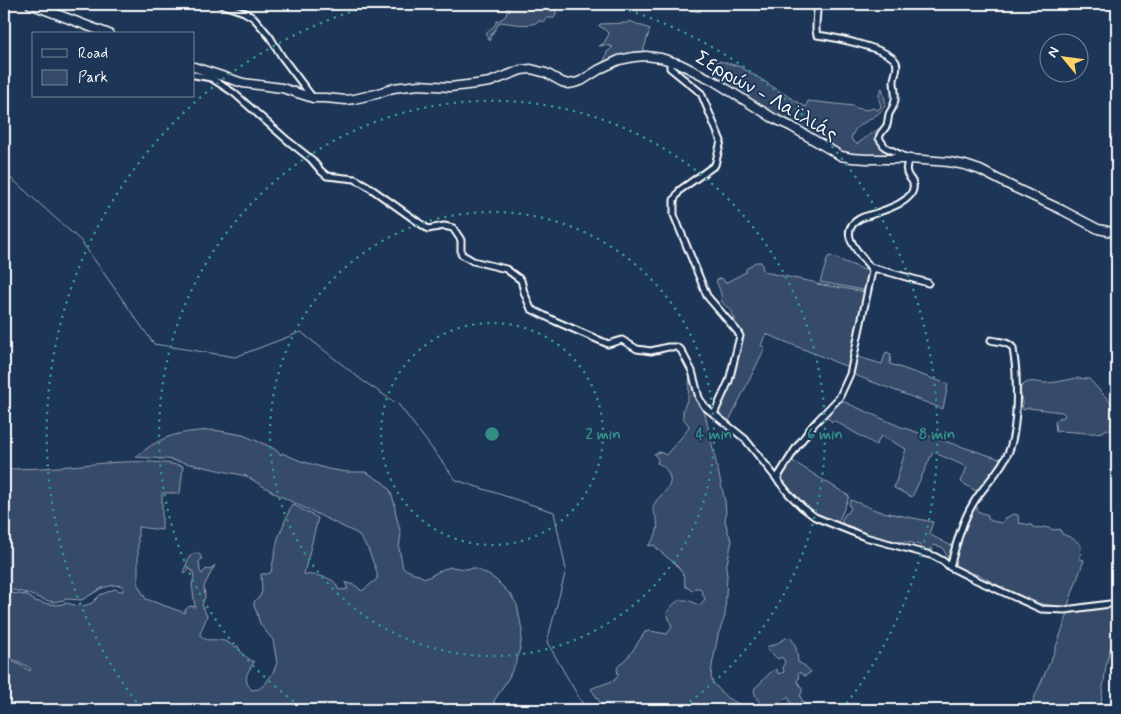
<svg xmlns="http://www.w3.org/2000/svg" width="1121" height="714" font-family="Mynerve,sans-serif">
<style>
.green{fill:#364b69;stroke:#9aa5b4}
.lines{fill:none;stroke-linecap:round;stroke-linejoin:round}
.stream{stroke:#a0aab8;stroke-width:1}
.street-casing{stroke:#fff;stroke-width:9}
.secondary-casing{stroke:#fff;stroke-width:11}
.street{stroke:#1d3557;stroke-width:5}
.secondary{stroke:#1d3557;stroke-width:8}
.ring{fill:none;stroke:#338b84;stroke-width:2.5;stroke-dasharray:2.5 5}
.labels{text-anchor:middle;stroke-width:4;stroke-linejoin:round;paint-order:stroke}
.street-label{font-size:20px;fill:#fff;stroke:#1d3557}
.centre{fill:#338b84;stroke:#1d3557;stroke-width:2.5}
.ring-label{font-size:15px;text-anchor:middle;font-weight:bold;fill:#338b84;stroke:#1d3557;stroke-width:4;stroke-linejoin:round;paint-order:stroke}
</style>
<rect width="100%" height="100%" fill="#1d3557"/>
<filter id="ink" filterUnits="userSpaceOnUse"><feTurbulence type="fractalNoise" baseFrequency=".02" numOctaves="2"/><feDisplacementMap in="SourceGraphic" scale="10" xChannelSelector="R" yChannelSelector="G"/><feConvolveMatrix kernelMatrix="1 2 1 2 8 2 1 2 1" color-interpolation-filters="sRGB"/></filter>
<g filter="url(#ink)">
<g class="green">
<path d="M 514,4 L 558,4 L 559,7 L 556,9 L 556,14 L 554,18 L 546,18 L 544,22 L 540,21 C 528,28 513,23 500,22 L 490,37 L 490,41 L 487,37 L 487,32 L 495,25 L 497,21 C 505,18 507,16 507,8 L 512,7 Z"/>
<path d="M 662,4 L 703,4 L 700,12 Z"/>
<path d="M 629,21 L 650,29 L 643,52 L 626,54 L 607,63 L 598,69 L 605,59 L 607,52 L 613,47 L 606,45 L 599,46 L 604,43 L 609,34 L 604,29 L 599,26 L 600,24 L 627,23 Z"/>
<path d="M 720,61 L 741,67 L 799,103 L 806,107 L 808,101 L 854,106 L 856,108 L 868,110 L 873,108 L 877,110 L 881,107 C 879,99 877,95 882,88 L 886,104 C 883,109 880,113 875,116 C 864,124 855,124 851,139 L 857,144 L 884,125 C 868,143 887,150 902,157 L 849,155 L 835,151 L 792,122 L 780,118 L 736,92 L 734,84 L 718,77 L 714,74 L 717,62 Z"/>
<path d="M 830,256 L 870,272 L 866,288 L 863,290 L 820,282 L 828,257 Z"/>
<path d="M 755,262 L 761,262 L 764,272 L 813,282 L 817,284 L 866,292 L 850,368 L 766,334 L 761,345 L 765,348 L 728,423 L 717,412 L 722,400 L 740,333 L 734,321 L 735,321 L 735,318 L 733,316 C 732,307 727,309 723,303 C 720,299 722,299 721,294 C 720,290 718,285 716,281 L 718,279 L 722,278 L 725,283 L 746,272 L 746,269 Z"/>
<path d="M 886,352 L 891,354 L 890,364 L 948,384 L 943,409 L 852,374 L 855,356 L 882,364 Z"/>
<path d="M 690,372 L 700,403 L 705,414 L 725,501 L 726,514 L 725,520 L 728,532 L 732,541 L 726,568 L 727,575 L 725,616 L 718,635 L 712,666 L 711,678 L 714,684 L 727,698 L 751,710 L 605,710 L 591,689 C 596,686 599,686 604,684 C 608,683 611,681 615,680 L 618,675 L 617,668 L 623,661 L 629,656 L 645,632 L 650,631 L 667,634 L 672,627 L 667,613 C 675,598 686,596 699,606 L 705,599 L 700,588 L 695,588 L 692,591 L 685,586 C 685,564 666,560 654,545 L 648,546 C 656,537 660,529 656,517 C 655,515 653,512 653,510 C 652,496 678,490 668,473 C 665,467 662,465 657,463 L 658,459 L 654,454 L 660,452 L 666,455 L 686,432 L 689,426 L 683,418 L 683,410 L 688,398 Z"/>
<path d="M 1077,378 L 1089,379 L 1117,409 L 1117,432 L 1107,429 C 1098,438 1069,429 1056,432 L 1055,422 L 1058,418 L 1064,417 L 1065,415 L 1062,412 L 1029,408 L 1023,410 L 1021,394 L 1018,392 C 1020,388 1022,385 1026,383 C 1032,380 1039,383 1045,383 C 1056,383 1066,380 1077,378 Z"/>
<path d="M 840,400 L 901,427 L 1003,460 L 979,493 L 961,482 L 967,467 L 933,452 L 912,497 L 894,488 L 906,449 L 881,436 L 876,445 L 833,420 L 832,422 L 824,414 Z"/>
<path d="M 214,430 L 243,435 L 271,447 L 276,450 L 281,455 L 282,453 L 301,461 L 328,469 L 347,472 L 366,472 L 384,483 L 390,490 L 394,502 L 396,515 L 401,534 L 399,548 L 403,568 L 425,578 L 429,577 L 443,569 L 451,567 L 466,569 L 474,568 L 483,572 L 495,579 L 511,595 L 517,605 L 522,630 L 521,643 L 517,660 L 509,677 L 494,701 L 495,710 L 4,710 L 4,658 L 18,664 L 30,671 L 31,669 L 22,663 L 4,656 L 4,589 L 12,593 L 26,595 L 35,601 L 43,603 L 57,605 L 66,603 L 79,606 L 87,605 L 92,603 L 100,595 L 115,589 L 120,591 L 123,591 L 123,586 L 114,585 L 102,588 L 82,600 L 68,599 L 54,602 L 45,600 L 22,592 L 8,589 L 7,582 L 4,578 L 4,469 C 26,469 48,468 70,466 C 108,463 145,458 183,466 L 180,493 L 162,493 L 162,530 L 138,527 L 138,585 L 146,599 L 185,613 L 185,610 L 190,606 L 195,607 L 192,584 L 194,577 L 193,572 L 190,569 L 185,574 L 184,570 C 188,562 188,552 199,553 L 202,559 L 199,562 L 200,571 L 202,574 L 206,569 L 210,570 L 215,565 L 204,586 L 205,597 L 202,605 L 207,616 L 200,634 C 204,642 211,639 218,640 C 224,640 230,643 234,647 L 238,646 C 241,654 247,658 254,662 C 247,673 242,680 252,690 L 259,689 L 265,684 L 273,673 L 277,663 L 273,640 L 260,624 L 257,613 L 254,606 L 254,602 L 260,596 L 262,591 L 261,574 L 268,574 L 271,572 L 278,538 L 292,504 L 318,518 L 304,574 C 315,576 335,575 338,589 L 341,590 L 348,589 L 345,582 L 356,586 L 362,591 L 377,579 L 377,572 L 368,549 L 358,534 L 278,495 L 246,476 L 167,459 L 136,457 C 163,434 180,432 214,430 Z"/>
<path d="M 791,460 L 849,496 L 849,497 L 837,525 C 830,522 822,519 815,515 C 807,511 780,487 781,477 C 781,471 787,465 791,460 Z"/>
<path d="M 851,500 L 878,511 L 933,522 L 929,534 L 953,547 L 949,560 L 942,547 L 933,545 L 932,548 L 933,550 L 929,549 L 926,551 L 923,549 L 920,545 L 912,543 L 877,538 L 863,535 L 853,527 L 842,524 L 842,520 L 845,514 L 848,513 L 851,508 L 849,504 Z"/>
<path d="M 975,505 L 977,507 L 977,511 L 988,515 L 988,519 L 992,521 L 1001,523 L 1004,521 L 1004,519 L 1013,514 L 1018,515 L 1019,523 L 1031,525 L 1036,529 L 1045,527 L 1054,530 L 1060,529 L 1062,534 C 1070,537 1076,539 1081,546 L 1080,559 L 1084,560 L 1067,608 L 1042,604 L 1025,599 L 1007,592 L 1003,588 L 981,576 L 973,573 L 970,574 L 964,572 L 953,567 L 953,564 L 965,523 Z"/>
<path d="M 1117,604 L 1117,622 L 1106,666 L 1100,710 L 1029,710 L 1053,655 L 1069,611 Z"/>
<path d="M 790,637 C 797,645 797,653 798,662 L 805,666 L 811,672 L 805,676 L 799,672 L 798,675 L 799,678 L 797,681 L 802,688 L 802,692 L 800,696 L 803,702 L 803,710 L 793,710 L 788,696 C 785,700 773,704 768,707 C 759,705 755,697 754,689 L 771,672 L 777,669 L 778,674 L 784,672 L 783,667 L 785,662 L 782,657 L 778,659 C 774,656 772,652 767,650 L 768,646 C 777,646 780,639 790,637 Z"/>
</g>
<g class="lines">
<path class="stream" d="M 4,180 L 12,179 L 81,241 L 154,344 L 235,357 L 301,332 L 363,381 L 399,405 L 456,480 L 554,512 L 566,570 L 547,642 L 586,710"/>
<g class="street-casing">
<g id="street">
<path d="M 220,4 L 244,12 L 254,18 L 270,37 L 282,57 L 313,98"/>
<path d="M 672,61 L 670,65 L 670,68 L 701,93 L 721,141 L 715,165 L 680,190 L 674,200 L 674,215 L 707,296 L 737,331 L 740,336 L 729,381 L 714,414"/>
<path d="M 194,75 L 211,78 L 234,93 L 287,140 L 311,159 L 321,171 L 327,176 L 355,179 L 366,185 L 428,229 L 444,226 L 453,228 L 461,240 L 461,254 L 473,261 L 506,269 L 521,280 L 524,292 L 531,309 L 555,321 L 608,344 L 622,340 L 637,349 L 651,351 L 668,347 L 676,347 L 681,350 L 692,371 L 699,398 L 705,407 L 745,439 L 789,494 L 802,507 L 815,517 L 865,537 L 934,556 L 943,561 L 950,567 L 974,579 L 1041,609 L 1065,610 L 1117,603"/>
<path d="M 870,267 L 928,283"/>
<path d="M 778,481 L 779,475 L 796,448 L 814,424 L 839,398 L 850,374 L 872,271 L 870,267 C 859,253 835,231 861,218 C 874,213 917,204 913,184 C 913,181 911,180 909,177 C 905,171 906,166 909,159 L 885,147 L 879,138 C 880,132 884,131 887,125 C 888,122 888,118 889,114 C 891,110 893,108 894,104 C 897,96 894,89 894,81 C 894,75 899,68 896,62 C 889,48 832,37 817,35 C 814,28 818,13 817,4"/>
<path d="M 950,567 C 956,545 962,521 974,502 C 985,484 1001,471 1009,451 C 1017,430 1017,398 1016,375 C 1016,366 1014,357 1013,348 C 1008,341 998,342 991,340"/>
</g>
</g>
<g class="secondary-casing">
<g id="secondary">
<path d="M 30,4 L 109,34"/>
<path d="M 194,67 L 243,83 L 282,88 L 313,98 L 325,98 L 346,100 L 354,99 L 376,94 L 393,88 L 419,85 L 450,87 L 476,84 L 490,82 L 521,70 L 531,69 L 546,73 L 562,82 L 568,84 L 574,83 L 581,81 L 600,69 L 619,60 L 634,57 L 646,56 L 661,58 L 680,64 L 714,81 L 773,118 L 792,127 L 841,156 L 852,158 L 867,159 L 909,159 L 949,162 L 965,165 L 980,170 L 1013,187 L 1062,210 L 1098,229 L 1117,233"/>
</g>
</g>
<use href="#street" class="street"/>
<use href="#secondary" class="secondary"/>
</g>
</g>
<g class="ring">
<circle cx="492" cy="434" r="111"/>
<circle cx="492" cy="434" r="222"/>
<path d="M306 710A333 333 0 1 1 678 710"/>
<path d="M141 708A445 445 0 0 1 377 4M607 4A445 445 0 0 1 843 708"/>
</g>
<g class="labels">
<g class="street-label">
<text transform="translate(767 95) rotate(30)" y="7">Σερρών - Λαϊλιάς</text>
</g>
</g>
<circle cx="492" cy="434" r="8" class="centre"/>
<g class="ring-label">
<text x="603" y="439">2 min</text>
<text x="714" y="439">4 min</text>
<text x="825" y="439">6 min</text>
<text x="937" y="439">8 min</text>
</g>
<rect width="1121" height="714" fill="none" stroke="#1d3557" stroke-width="20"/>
<rect x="10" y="10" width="1101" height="694" fill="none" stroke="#fff" stroke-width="2" filter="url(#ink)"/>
<rect x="32" y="32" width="162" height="65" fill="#1d3557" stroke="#77869a"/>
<rect x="42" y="49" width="25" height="8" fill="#1d3557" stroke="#77869a"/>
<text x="78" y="58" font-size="15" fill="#ffffff">Road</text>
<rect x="42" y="70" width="25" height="15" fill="#364b69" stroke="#77869a"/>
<text x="78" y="82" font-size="15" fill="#ffffff">Park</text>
<g transform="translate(1064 58) rotate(299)"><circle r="24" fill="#1d3557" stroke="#77869a"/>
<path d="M0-4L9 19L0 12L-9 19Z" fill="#ffd166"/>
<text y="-8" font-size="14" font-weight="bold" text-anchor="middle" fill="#ffffff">N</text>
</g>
</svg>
